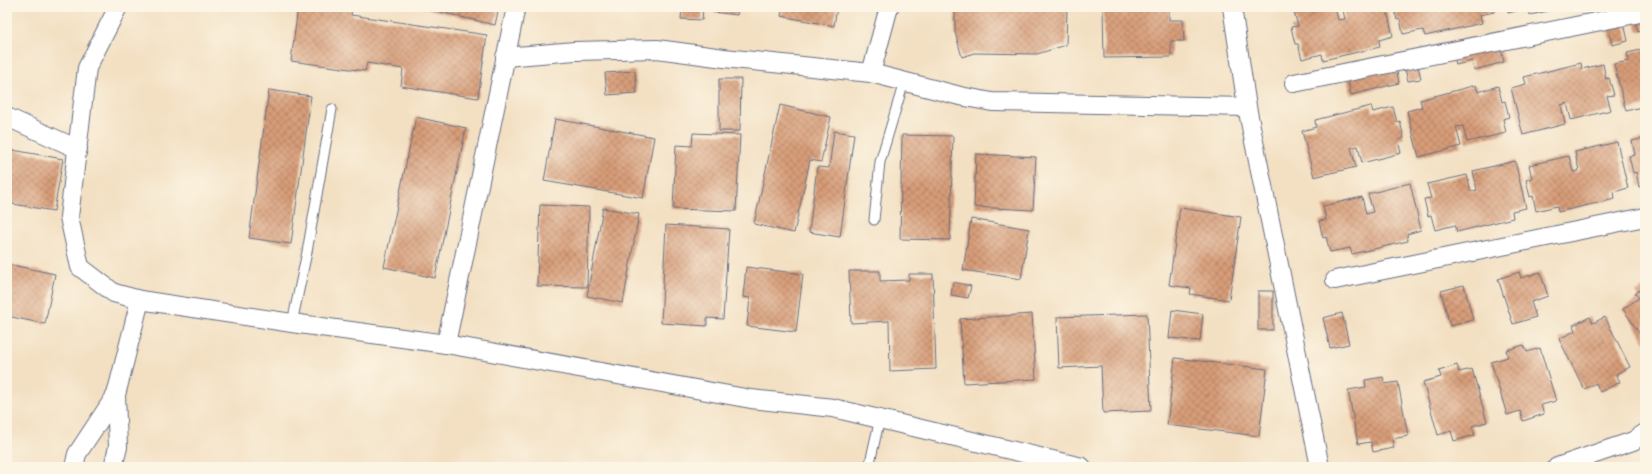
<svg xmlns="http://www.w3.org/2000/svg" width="1652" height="474" font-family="'Sorts Mill Goudy',serif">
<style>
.building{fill:url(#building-cross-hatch)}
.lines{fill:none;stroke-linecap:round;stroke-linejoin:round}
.service-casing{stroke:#676d81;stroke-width:11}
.minor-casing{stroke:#676d81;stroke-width:20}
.service{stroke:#fff;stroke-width:9}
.minor{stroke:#fff;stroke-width:18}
</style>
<defs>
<pattern id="building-cross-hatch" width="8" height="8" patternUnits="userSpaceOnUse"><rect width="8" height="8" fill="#d89d78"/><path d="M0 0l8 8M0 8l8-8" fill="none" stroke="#ae8066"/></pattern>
</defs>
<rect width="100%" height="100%" fill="#fcf5e5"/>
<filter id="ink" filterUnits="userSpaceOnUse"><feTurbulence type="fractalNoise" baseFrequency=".025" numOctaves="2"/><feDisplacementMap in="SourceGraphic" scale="8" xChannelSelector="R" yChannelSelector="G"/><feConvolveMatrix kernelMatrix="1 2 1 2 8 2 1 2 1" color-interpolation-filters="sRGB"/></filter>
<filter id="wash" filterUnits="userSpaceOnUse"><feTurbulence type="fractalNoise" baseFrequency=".012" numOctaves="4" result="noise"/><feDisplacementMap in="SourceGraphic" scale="16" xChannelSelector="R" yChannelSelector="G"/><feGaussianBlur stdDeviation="0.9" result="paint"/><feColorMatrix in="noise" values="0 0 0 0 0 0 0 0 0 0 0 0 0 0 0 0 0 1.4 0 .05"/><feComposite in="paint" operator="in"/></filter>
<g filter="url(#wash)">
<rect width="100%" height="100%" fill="#f3e0c3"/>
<g id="blocks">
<g class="building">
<path d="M 298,7 L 352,7 L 351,15 L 487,35 L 478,98 L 401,86 L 403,69 L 367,63 L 365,71 L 291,61 Z"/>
<path d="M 419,7 L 499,7 L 495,25 Z"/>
<path d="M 682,7 L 703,7 L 702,20 L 681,19 Z"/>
<path d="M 713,7 L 738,7 L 737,15 L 713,12 Z"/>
<path d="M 783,7 L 837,7 L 834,26 L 781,16 Z"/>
<path d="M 955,7 L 1067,7 L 1066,45 L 1037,54 L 974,53 L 962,57 L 955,32 Z"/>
<path d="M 1103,7 L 1169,7 L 1169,20 L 1183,20 L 1184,41 L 1171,41 L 1171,57 L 1104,58 Z"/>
<path d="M 1318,7 L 1335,7 L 1338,20 L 1345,19 L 1342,7 L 1386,7 L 1393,36 L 1379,40 L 1380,47 L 1323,60 L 1322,54 L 1302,59 L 1298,44 L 1295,44 L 1291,27 L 1298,26 L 1294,12 Z"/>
<path d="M 1394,7 L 1493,7 L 1494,12 L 1480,15 L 1482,23 L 1425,36 L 1423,30 L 1403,34 L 1400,19 L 1397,20 Z"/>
<path d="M 1507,7 L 1561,7 L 1561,8 L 1530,15 L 1529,8 L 1508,13 Z"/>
<path d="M 1645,14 L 1645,30 L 1638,32 L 1634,17 Z"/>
<path d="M 1624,23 L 1628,41 L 1612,45 L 1608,27 Z"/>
<path d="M 1500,45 L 1504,62 L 1474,70 L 1472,61 L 1456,65 L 1454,56 Z"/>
<path d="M 1645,49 L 1645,106 L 1626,111 L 1614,64 L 1629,61 L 1627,53 Z"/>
<path d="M 1581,63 L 1582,69 L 1603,64 L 1606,79 L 1609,78 L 1614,95 L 1607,96 L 1611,110 L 1571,120 L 1567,103 L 1561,105 L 1565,124 L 1523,135 L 1511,88 L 1526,84 L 1524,77 Z"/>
<path d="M 1396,66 L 1399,83 L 1351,95 L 1347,77 Z"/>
<path d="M 1418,66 L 1421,79 L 1408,81 L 1405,69 Z"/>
<path d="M 635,71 L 637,93 L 607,95 L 605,73 Z"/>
<path d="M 719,79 L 741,79 L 740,131 L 719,131 Z"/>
<path d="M 1476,85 L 1478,92 L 1498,86 L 1502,102 L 1505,101 L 1509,117 L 1503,119 L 1506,133 L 1467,142 L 1463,126 L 1456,127 L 1461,146 L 1419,157 L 1407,111 L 1422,107 L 1420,100 Z"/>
<path d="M 269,90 L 311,96 L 291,244 L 249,238 Z"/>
<path d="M 780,105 L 831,117 L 821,162 L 810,160 L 794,233 L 754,224 Z"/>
<path d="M 1371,106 L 1373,112 L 1393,107 L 1397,122 L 1400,121 L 1404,138 L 1398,140 L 1401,153 L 1362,163 L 1358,146 L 1351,148 L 1356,167 L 1314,177 L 1302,131 L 1316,127 L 1315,120 Z"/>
<path d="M 416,117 L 466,128 L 435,278 L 384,267 Z"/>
<path d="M 555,119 L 654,137 L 643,198 L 544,181 Z"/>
<path d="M 834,131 L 854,134 L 840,237 L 809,232 L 817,167 L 829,168 Z"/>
<path d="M 693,133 L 740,135 L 736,211 L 673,209 L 676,145 L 692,146 Z"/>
<path d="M 902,135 L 953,136 L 950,240 L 900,239 Z"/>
<path d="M 1645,138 L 1645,186 L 1639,187 L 1636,172 L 1633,173 L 1629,156 L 1635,155 L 1632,141 Z"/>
<path d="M 1617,142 L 1628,188 L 1614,192 L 1615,199 L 1558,212 L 1557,206 L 1536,211 L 1533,196 L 1530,197 L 1526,180 L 1532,178 L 1529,165 L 1569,156 L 1573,172 L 1579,171 L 1575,152 Z"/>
<path d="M 7,149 L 63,159 L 54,211 L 7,203 Z"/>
<path d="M 976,154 L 1036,157 L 1033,210 L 974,207 Z"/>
<path d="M 1515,161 L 1526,208 L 1512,211 L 1513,218 L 1457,232 L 1455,225 L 1435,230 L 1431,215 L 1428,216 L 1424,199 L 1431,198 L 1427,184 L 1467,175 L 1471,192 L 1477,190 L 1473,171 Z"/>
<path d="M 1410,183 L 1421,230 L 1407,234 L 1408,241 L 1352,254 L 1350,248 L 1330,252 L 1326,237 L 1323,238 L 1319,221 L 1326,220 L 1323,206 L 1362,197 L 1366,214 L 1373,212 L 1368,194 Z"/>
<path d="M 540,205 L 589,207 L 587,287 L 537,286 Z"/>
<path d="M 603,208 L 639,214 L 623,303 L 587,296 Z"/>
<path d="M 1180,208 L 1241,217 L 1229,300 L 1190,294 L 1191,288 L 1169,285 Z"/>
<path d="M 971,219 L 1029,229 L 1021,279 L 963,270 Z"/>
<path d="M 666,225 L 729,229 L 723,319 L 707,318 L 707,326 L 661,323 Z"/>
<path d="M 7,264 L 55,274 L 45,324 L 7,316 Z"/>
<path d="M 746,267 L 803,274 L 796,332 L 747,326 L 750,298 L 743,297 Z"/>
<path d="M 849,271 L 880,271 L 880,281 L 909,280 L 909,274 L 933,274 L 936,369 L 890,371 L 889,321 L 851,323 Z"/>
<path d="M 1519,272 L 1521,278 L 1540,272 L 1548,296 L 1531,302 L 1536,317 L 1513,324 L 1498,279 Z"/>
<path d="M 953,282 L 971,286 L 968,298 L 951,295 Z"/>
<path d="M 1464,285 L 1473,320 L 1450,326 L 1441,291 Z"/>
<path d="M 1645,287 L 1645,342 L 1623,309 L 1639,298 L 1635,293 Z"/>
<rect x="1258" y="291" width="15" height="39"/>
<path d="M 1172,310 L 1203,314 L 1200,341 L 1169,338 Z"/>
<path d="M 1342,313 L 1349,344 L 1330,348 L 1323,318 Z"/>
<path d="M 1032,314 L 1036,379 L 964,383 L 960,319 Z"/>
<path d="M 1147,314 L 1151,411 L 1103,413 L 1101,366 L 1059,368 L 1057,317 Z"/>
<path d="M 1590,317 L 1593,323 L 1605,317 L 1630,367 L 1616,374 L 1620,382 L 1600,392 L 1596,383 L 1584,389 L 1559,339 L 1575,331 L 1573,325 Z"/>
<path d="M 1524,345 L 1527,352 L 1540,348 L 1556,401 L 1541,405 L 1544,414 L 1523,421 L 1520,411 L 1507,415 L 1491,362 L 1508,357 L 1506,350 Z"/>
<path d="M 1175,358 L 1267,369 L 1259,436 L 1167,425 Z"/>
<path d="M 1457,365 L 1459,372 L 1472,369 L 1487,422 L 1472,426 L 1475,435 L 1454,441 L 1451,431 L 1438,435 L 1423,382 L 1441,377 L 1439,371 Z"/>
<path d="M 1383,377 L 1385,384 L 1398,382 L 1408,436 L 1392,439 L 1394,448 L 1373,452 L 1371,442 L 1358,444 L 1348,390 L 1366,387 L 1365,380 Z"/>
</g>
</g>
</g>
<g filter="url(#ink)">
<use href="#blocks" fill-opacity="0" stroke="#676d81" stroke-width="1"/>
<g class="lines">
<g class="service-casing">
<g id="service">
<path d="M 874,220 L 880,162 L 904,82"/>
<path d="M 292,323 L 307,252 L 332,109"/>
<path d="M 869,467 L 880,418"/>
</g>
</g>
<g class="minor-casing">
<g id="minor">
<path d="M 118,7 L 87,68 L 69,217 L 80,267 L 114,293 L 140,300"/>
<path d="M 1232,7 L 1247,107 L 1320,467"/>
<path d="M 505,57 L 575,51 L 657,49 L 724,58 L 871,73 L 960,96 L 992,102 L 1247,107"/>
<path d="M 871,73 L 889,7"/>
<path d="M 1294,83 L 1645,12"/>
<path d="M 7,117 L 78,149"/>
<path d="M 1335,280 L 1645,217"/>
<path d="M 446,344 L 516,7"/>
<path d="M 74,467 L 77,454 L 116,395"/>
<path d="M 113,467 L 118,447 L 116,395 L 140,300 L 292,323 L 446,344 L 751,399 L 833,408 L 1082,467"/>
<path d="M 1557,467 L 1633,441 L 1645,433"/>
</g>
</g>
<use href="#service" class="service"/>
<use href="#minor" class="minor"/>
</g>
</g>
<rect width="1652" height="474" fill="none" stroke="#fcf5e5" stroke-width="24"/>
</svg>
